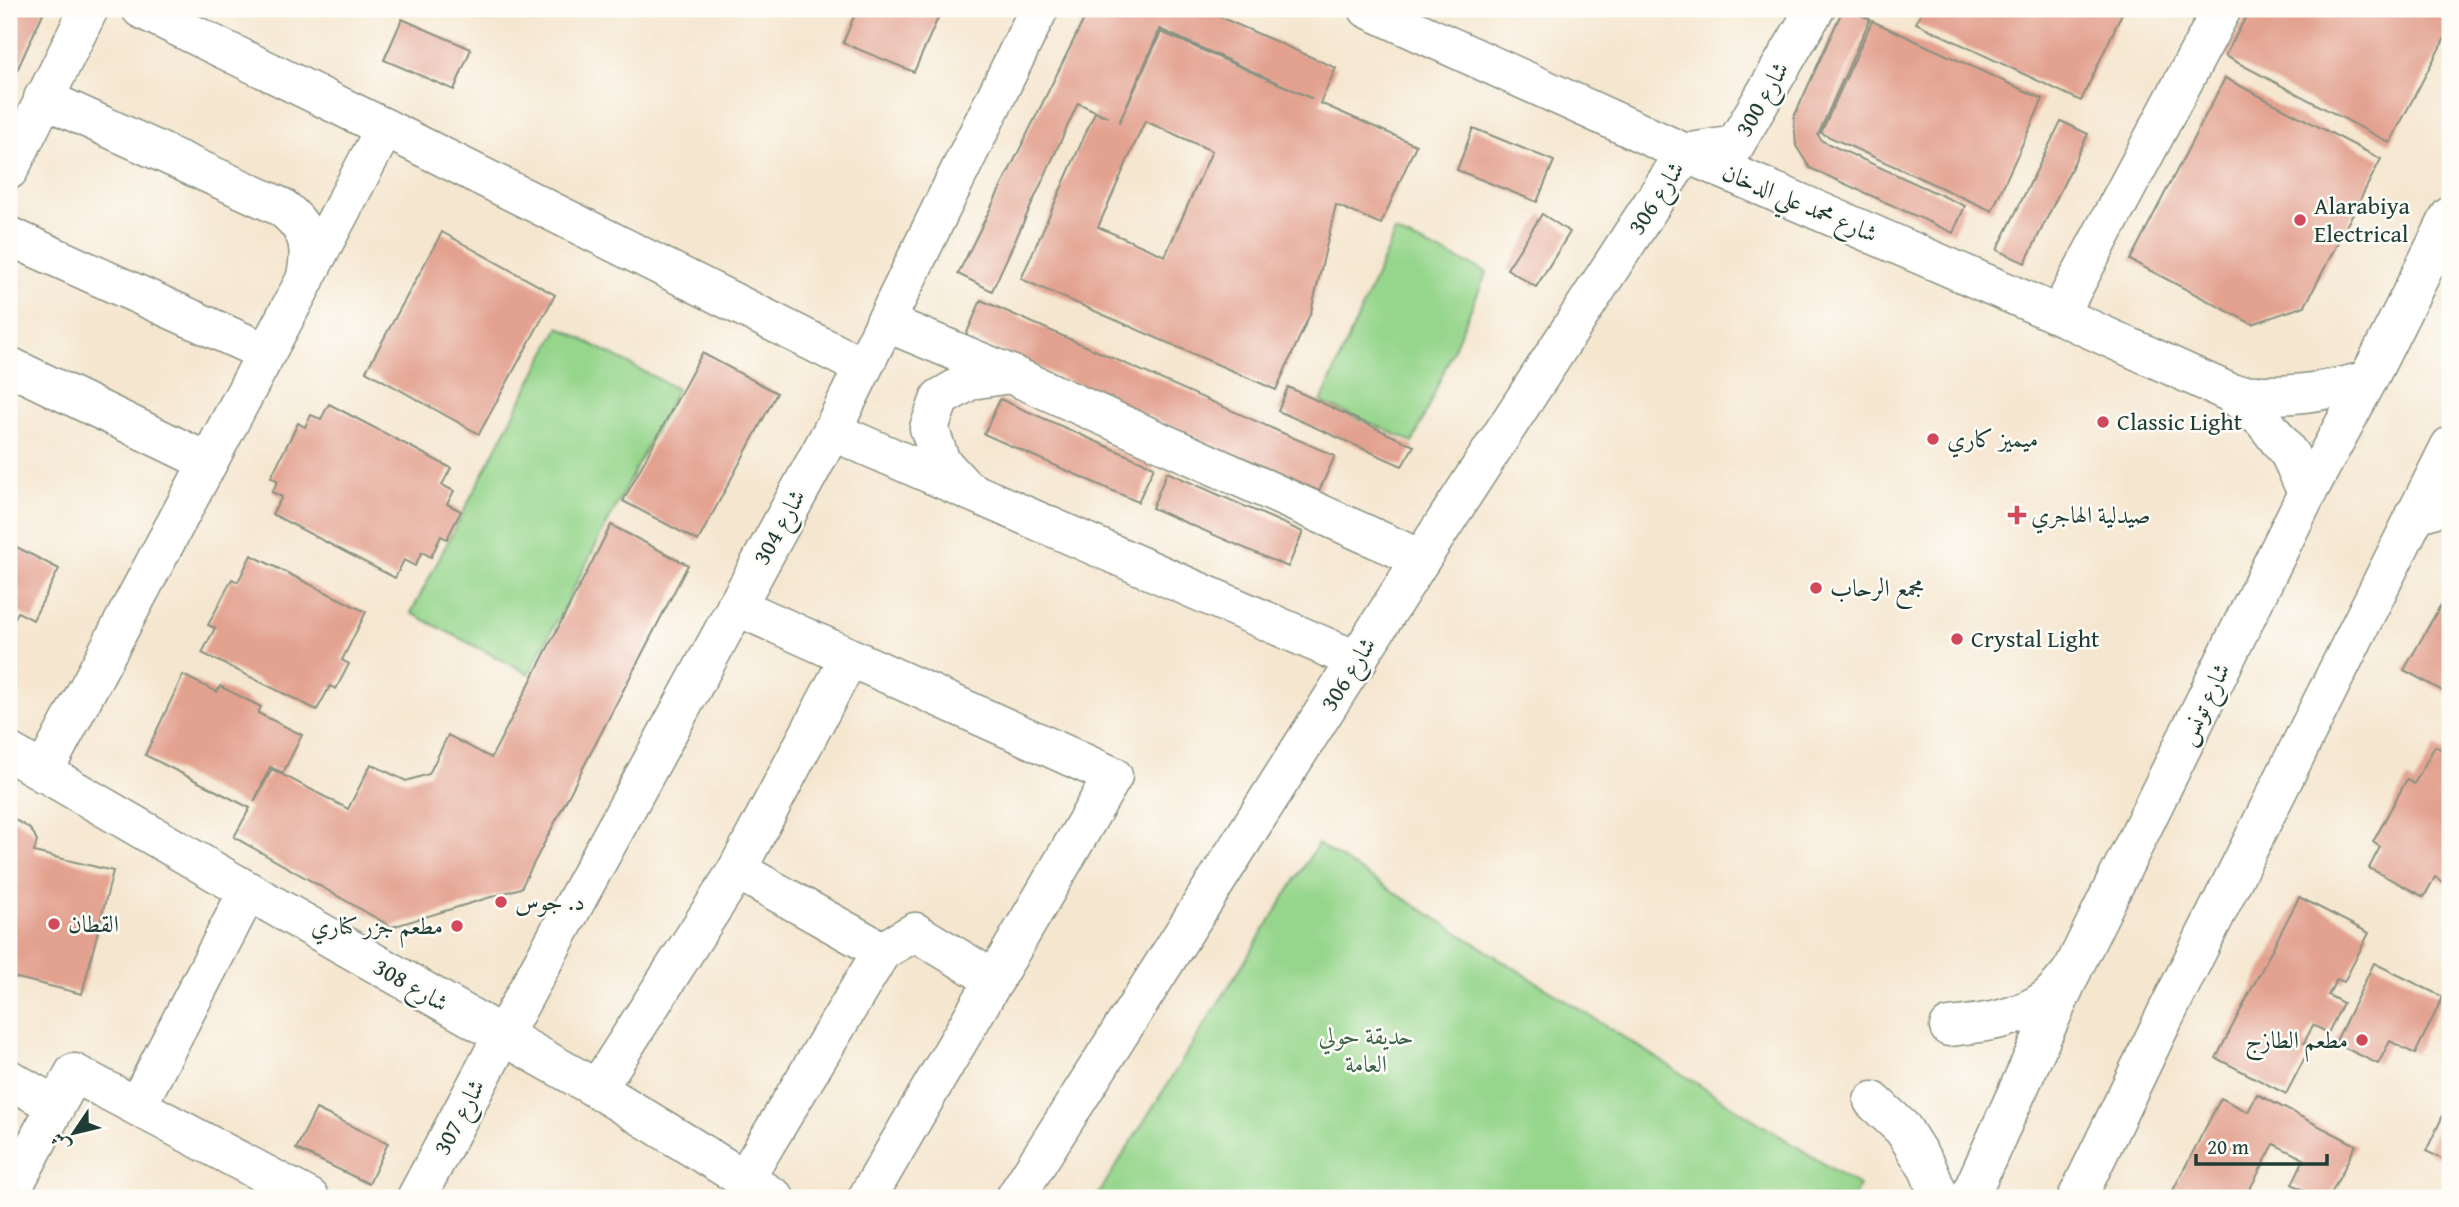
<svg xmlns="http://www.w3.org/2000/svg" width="2459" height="1207" font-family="'Gentium Book Plus',Amiri,serif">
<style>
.green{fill:#96d68c;stroke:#5a8a60;stroke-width:2}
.building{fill:#e3a18f;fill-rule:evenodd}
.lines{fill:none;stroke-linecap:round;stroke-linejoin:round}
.minor-casing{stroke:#8a9282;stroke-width:41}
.major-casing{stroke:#8a9282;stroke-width:41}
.minor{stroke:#fff;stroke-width:38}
.major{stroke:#fff;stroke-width:38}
.poi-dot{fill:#d1495b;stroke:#fdfcf7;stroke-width:2.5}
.labels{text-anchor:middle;stroke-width:5;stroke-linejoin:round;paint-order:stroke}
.street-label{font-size:24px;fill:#1f3d34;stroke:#fdfcf7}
.poi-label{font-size:24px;fill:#1f3d34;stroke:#fdfcf7;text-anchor:start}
.park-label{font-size:24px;fill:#3d634a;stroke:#fdfcf7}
</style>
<rect width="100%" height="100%" fill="#fdfcf7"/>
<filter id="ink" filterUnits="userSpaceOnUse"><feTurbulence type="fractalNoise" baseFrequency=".0143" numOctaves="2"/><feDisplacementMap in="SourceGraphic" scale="14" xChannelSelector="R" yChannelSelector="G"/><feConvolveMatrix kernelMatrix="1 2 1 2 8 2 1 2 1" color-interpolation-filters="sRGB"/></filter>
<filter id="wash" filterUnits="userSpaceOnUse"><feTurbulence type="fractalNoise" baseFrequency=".00686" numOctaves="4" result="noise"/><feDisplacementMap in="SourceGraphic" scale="28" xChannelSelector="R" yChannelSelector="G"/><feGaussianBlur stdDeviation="1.57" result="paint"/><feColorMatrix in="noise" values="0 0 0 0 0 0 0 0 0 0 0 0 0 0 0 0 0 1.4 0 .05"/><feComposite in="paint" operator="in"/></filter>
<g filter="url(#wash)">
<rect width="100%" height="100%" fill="#f5e6cf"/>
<g class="green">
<path d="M 1395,232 L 1487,272 L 1413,442 L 1321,402 Z"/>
<path d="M 559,327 L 677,389 L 529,674 L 411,613 Z"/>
<path d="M 1318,844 L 1859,1186 L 1853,1198 L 1096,1198 Z"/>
</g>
<g id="blocks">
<g class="building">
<path d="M 9,9 L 45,9 L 9,88 Z"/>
<path d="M 857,9 L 942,9 L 914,72 L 843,43 Z"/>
<path d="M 1089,9 L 1202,9 L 1336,68 L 1320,103 L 1416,145 L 1381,224 L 1336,205 L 1311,312 L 1276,390 L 1021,279 L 1095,112 L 1108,117 L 1078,103 L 992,291 L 958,274 ZM 1160,29 L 1313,99 L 1161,32 L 1119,123 ZM 1145,121 L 1212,151 L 1165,256 L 1098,227 Z"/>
<path d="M 1843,9 L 1870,19 L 1818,135 L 1822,141 L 1965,206 L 1953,233 L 1810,168 L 1796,146 L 1794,117 Z"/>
<path d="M 1923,9 L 2124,9 L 2081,101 L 1916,23 Z"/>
<path d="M 2250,9 L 2450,9 L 2450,28 L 2390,143 L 2225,56 Z"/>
<path d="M 402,19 L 471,49 L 454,90 L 384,60 Z"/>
<path d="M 1872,21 L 2043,99 L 1992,211 L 1821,133 Z"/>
<path d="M 2225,78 L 2381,159 L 2305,306 L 2252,324 L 2130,260 Z"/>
<path d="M 2061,121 L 2088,134 L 2025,263 L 1997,250 Z"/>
<path d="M 1473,128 L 1554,161 L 1537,202 L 1457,170 Z"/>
<path d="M 1542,214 L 1570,232 L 1536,287 L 1507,269 Z"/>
<path d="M 442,232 L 555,295 L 479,434 L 366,371 Z"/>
<path d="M 981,300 L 1335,456 L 1319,491 L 966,335 Z"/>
<path d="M 702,353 L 777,393 L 698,541 L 623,501 Z"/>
<path d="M 1288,387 L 1414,446 L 1402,466 L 1278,411 Z"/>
<path d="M 1000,399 L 1154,467 L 1138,502 L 984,434 Z"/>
<path d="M 329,404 L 451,468 L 442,485 L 454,491 L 447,504 L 461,511 L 447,539 L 441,536 L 431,557 L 422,552 L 415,566 L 404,560 L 395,578 L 272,514 L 282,497 L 272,492 L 278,481 L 271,477 L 298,423 L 305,427 L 311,415 L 321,419 Z"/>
<path d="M 1167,472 L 1303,532 L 1288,567 L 1152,508 Z"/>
<path d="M 611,525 L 688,565 L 521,888 L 392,927 L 234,837 L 250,808 L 145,755 L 183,675 L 217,692 L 220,686 L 261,707 L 258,713 L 302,735 L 283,773 L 270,767 L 254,802 L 272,769 L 348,809 L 371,764 L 406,781 L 429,774 L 448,735 L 491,758 Z"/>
<path d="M 9,543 L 59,569 L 33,620 L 18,612 L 9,629 Z"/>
<path d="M 251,555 L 366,612 L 342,660 L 349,664 L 336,689 L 330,686 L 317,710 L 202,653 L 215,628 L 208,625 L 232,579 L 238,582 Z"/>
<path d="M 2450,596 L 2450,695 L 2404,670 L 2440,606 Z"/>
<path d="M 2435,746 L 2450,755 L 2450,886 L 2435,877 L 2424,897 L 2369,868 L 2380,847 L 2373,842 L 2407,779 L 2414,784 Z"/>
<path d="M 9,816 L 29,828 L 34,834 L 37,841 L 34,852 L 113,871 L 82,994 L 9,976 Z"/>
<path d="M 2299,897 L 2369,933 L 2344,982 L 2337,979 L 2328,995 L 2343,1003 L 2328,1033 L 2313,1025 L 2304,1043 L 2311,1046 L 2286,1094 L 2216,1058 Z"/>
<path d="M 2374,963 L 2443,997 L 2415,1054 L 2390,1041 L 2378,1064 L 2335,1043 Z"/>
<path d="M 2257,1094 L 2356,1145 L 2329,1198 L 2318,1198 L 2292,1184 L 2304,1159 L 2274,1144 L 2245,1198 L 2179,1198 L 2171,1194 L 2221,1098 L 2248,1112 Z"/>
<path d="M 2450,1101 L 2450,1163 L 2426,1151 Z"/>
<path d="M 316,1109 L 388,1143 L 369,1184 L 296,1149 Z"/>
</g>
</g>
</g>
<g filter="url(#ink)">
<use href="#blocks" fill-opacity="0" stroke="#8a9282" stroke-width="2"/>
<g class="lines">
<g class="minor-casing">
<g id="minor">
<path d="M 141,9 L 385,128 L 863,367"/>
<path d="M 1368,9 L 1685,153 L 2059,315 L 2233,394 L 2264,421 L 2290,455 L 2307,493"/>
<path d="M 43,98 L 281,207 C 309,228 313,247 305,280 L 43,773"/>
<path d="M 9,170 L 89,9"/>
<path d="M 9,236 L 265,352"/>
<path d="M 307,275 L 385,128"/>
<path d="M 2059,315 L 2222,9"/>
<path d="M 885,322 L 1010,374 L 1421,559"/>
<path d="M 9,366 L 208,462"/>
<path d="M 2233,394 C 2287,397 2316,394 2368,380"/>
<path d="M 832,431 L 1358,661"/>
<path d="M 966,489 L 941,462 L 929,428 L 940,398 L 971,380 L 1010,374"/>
<path d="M 2414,515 L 2450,503"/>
<path d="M 736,606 L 1113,776 L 867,1198"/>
<path d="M 9,752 L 248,891 L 597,1089 L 775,1198"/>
<path d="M 737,870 L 882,951"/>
<path d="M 1949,1027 C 1983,1023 2017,1020 2045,1000 C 2056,992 2064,980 2072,971"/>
<path d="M 9,1079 L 56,1106 L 74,1073 L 310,1198"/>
<path d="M 597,1089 L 737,870 L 849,658"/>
<path d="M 1873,1101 L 1903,1129 L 1928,1169 L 1940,1198"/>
<path d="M 137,1106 L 248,891"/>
<path d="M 744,1180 L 882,951 L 915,932 L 995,980"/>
<path d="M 9,1195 L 56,1106"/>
<path d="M 416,1198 L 502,1037 L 832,431 L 1039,9"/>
<path d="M 1015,1198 L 1421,559 L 1685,153 L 1735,145 L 1815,9"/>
</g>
</g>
<g class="major-casing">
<g id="major">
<path d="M 1969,1198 L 2072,971 L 2307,493 L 2368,380 L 2450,216"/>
<path d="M 2077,1198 L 2164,1018 L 2450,446"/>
</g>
</g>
<use href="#minor" class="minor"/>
<use href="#major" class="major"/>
</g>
</g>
<g class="poi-dot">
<circle cx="2300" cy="220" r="7"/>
<circle cx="2103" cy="422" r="7"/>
<circle cx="1933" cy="439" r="7"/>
<path d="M2013.5 504.5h7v7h7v7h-7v7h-7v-7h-7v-7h7z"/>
<circle cx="1816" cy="588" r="7"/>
<circle cx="1957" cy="639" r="7"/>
<circle cx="501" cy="902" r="7"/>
<circle cx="54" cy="924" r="7"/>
<circle cx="457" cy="926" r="7"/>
<circle cx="2362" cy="1040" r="7"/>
</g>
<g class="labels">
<g class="street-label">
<text transform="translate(1762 99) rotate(-60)" y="8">شارع 300</text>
<text transform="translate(1656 198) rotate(-57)" y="8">شارع 306</text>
<text transform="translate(1800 203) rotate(23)" y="8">شارع محمد علي الدخان</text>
<text transform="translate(779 527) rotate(-61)" y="8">شارع 304</text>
<text transform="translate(1348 674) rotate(-58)" y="8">شارع 306</text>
<text transform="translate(2204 704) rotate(-64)" y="8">شارع تونس</text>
<text transform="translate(411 985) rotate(30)" y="8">شارع 308</text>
<text transform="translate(459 1117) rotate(-62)" y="8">شارع 307</text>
</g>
<g class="poi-label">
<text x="2314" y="214">Alarabiya<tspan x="2314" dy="28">Electrical</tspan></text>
<text x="2117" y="430">Classic Light</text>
<text x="1947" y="447">ميميز كاري</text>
<text x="2031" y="523">صيدلية الهاجري</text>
<text x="1830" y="596">مجمع الرحاب</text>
<text x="1971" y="647">Crystal Light</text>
<text x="515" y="910">د. جوس</text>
<text x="68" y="932">القطان</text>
<text x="443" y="934" text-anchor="end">مطعم جزر كناري</text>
<text x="2348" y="1048" text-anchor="end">مطعم الطازج</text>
</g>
<g class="park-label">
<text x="1366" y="1044">حديقة حولي<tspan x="1366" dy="28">العامة</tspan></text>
</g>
</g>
<rect width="2459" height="1207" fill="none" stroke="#fdfcf7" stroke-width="35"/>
<g transform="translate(74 1133) rotate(235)" stroke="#fdfcf7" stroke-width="5" paint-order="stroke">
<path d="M0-5L12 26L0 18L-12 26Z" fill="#1f3d34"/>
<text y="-10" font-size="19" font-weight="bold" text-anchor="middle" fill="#1f3d34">ش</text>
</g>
<path d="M2196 1154v10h131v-10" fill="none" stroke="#1f3d34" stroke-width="3.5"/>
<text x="2207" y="1154" font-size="21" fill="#1f3d34" stroke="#fdfcf7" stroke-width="5" paint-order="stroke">20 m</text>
</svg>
